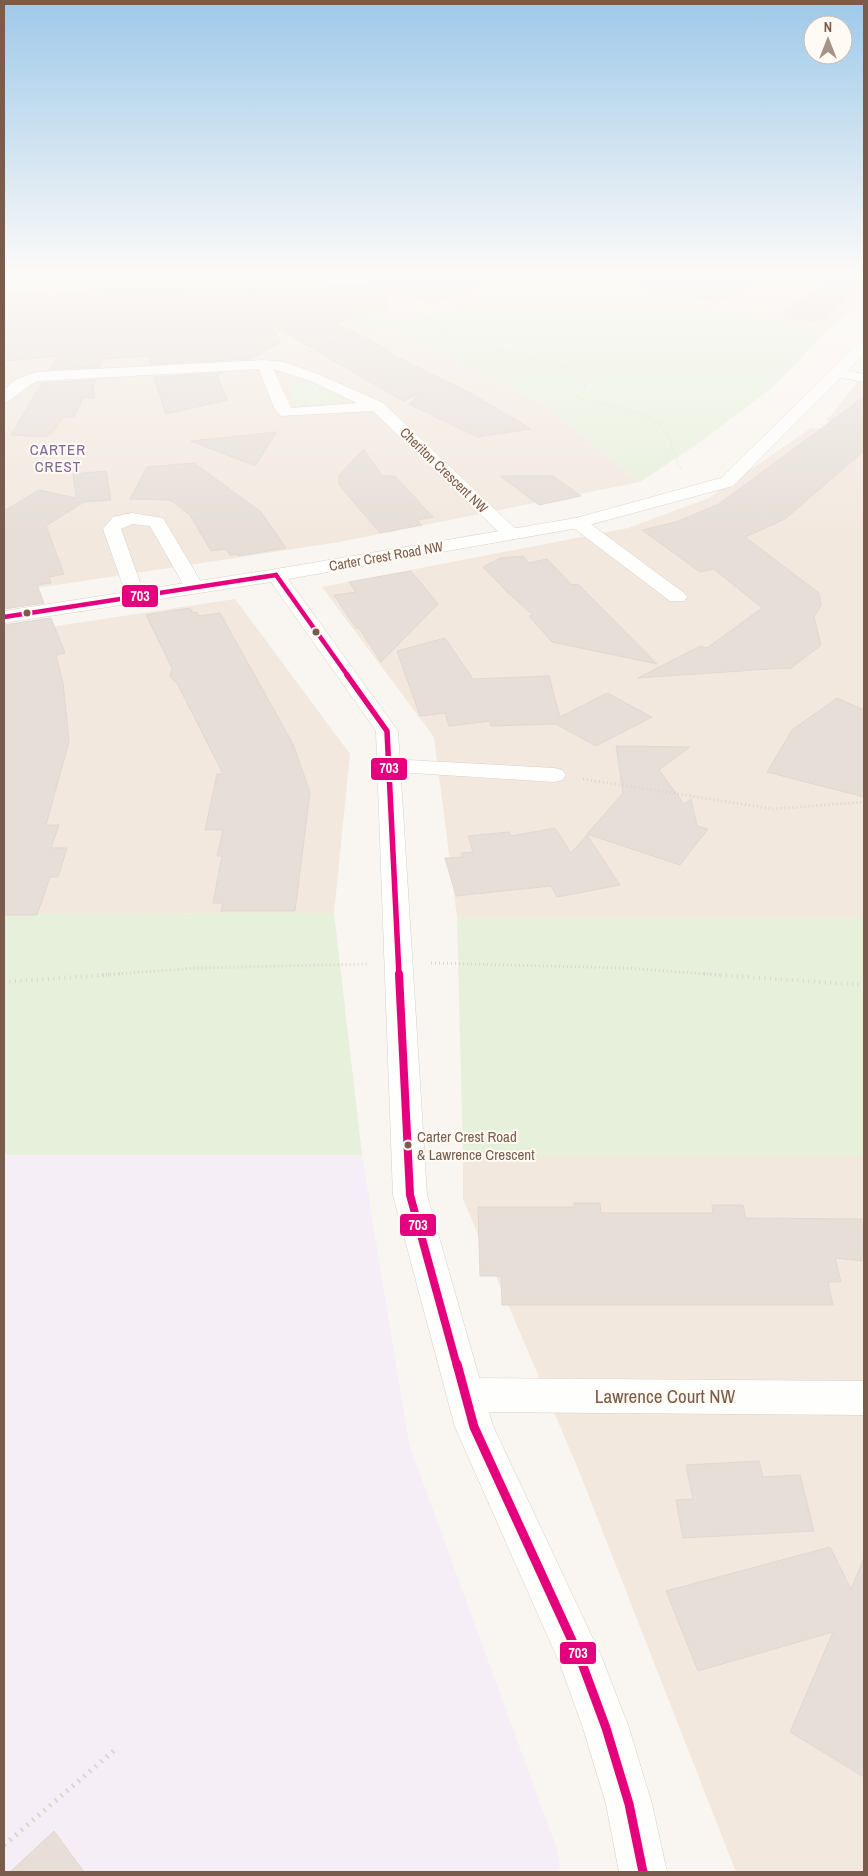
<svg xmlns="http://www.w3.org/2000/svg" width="868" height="1876" font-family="'Archivo Narrow',sans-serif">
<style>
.residential{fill:#f2e8de}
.education{fill:#f6eef6}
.green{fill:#e7f0db}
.building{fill:#e6ded7;stroke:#e2d8d2}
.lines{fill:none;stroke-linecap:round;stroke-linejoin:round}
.minor-casing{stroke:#d7d1cb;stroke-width:1}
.tertiary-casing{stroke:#d7d1cb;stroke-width:1}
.path-far3{stroke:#dcd5d0;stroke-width:2;stroke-dasharray:0.5 2;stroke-linecap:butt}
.path-far2{stroke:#dcd5d0;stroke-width:3;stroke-dasharray:1 3;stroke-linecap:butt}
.path-far1{stroke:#dcd5d0;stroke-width:4;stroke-dasharray:1 4.5;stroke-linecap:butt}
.path{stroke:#dcd5d0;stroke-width:5;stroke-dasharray:2 5.5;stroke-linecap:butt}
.minor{fill:#fefefd;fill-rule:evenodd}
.tertiary{fill:#fefefd;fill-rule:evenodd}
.bus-1-far3-casing{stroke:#fffaf3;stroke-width:7}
.bus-1-far2-casing{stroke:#fffaf3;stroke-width:9}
.bus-1-far1-casing{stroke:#fffaf3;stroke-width:11}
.bus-1-casing{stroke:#fffaf3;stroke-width:13}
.bus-1-far3{stroke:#e5007d;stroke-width:4.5}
.bus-1-far2{stroke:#e5007d;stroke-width:5.5}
.bus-1-far1{stroke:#e5007d;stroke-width:8}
.bus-1{stroke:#e5007d;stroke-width:9}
.bus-dot{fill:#7a5c4d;stroke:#fffaf3;stroke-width:2}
.labels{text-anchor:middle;stroke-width:4;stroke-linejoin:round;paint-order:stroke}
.far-street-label{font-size:14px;fill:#7a5c4d;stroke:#fffaf3}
.far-neighbourhood-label{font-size:15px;letter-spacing:1px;fill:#846695;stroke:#fffaf3}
.bus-label{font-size:15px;fill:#7a5c4d;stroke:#fffaf3;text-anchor:start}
.near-street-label{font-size:19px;fill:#7a5c4d;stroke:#fffaf3}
.line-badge{stroke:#fffaf3;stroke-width:2}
.badge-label{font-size:14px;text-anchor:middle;font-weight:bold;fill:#fff}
</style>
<rect width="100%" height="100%" fill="#f9f5f0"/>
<g class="residential">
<path d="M 4,272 L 512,272 L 462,306 L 412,319 L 295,312 L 37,317 L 4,314 Z"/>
<path d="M 566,272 L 864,272 L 864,301 L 824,333 Z"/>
<path d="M 297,319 L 387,329 L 544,404 L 640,482 L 339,542 L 4,593 L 4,330 Z"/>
<path d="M 864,374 L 864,424 L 826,421 Z"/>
<path d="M 811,428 L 864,434 L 864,917 L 457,917 L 434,737 L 322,587 L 628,528 L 709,498 Z"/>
<path d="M 235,599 L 350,754 L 334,913 L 4,914 L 4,634 Z"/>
<path d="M 463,1156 L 864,1156 L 864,1872 L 736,1872 L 579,1471 L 463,1199 Z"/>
</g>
<path class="education" d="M 4,1155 L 362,1155 L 409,1444 L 558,1852 L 560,1872 L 4,1872 Z"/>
<g class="green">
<path d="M 512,272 L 566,272 L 824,333 L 779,382 L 706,438 L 640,482 L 544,404 L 387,329 L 297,319 L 4,330 L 4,314 L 37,317 L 295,312 L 412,319 L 462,306 Z"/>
<path d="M 303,382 L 310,383 L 342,399 L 341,402 L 309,408 L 295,405 L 288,386 Z"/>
<path d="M 334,913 L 362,1155 L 4,1155 L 4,914 Z"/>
<path d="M 457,917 L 864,917 L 864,1156 L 463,1156 Z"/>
</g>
<g class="building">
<path d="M 392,272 L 429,272 L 490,282 L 434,303 L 386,290 L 386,307 L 336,323 L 389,350 L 385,351 L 474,395 L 531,429 L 477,437 L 409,404 L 421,393 L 403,401 L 268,323 L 281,343 L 250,359 L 150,364 L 148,356 L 103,359 L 100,367 L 50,369 L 58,356 L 4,361 L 4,289 L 56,297 L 59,292 L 86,293 L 89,289 L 329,288 L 329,284 L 370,284 Z"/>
<path d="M 638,272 L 774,272 L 718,302 L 637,285 Z"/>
<path d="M 838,272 L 864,272 L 864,283 L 818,322 L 781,315 Z"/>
<path d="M 222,373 L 217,375 L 227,400 L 166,414 L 154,377 Z"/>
<path d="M 96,380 L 93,386 L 95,398 L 83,398 L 74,417 L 63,417 L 56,429 L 46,437 L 11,435 L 42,383 Z"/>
<path d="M 864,397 L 864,451 L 785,519 L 745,537 L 819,593 L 821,605 L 814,617 L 821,645 L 790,669 L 785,668 L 638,678 L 700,646 L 707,648 L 762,608 L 714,569 L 700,572 L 642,530 L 676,522 L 719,504 Z"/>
<path d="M 277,432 L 255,466 L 191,441 Z"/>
<path d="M 364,449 L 382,476 L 395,476 L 433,517 L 417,520 L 422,525 L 380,533 L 339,485 L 339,475 Z"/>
<path d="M 194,463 L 260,511 L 286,548 L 238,556 L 237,554 L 230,555 L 226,549 L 211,551 L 190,515 L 170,500 L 130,499 L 147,467 Z"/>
<path d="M 106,471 L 111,500 L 84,502 L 46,526 L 64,574 L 49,577 L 51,583 L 37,585 L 44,603 L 4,609 L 4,511 L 39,490 L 76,498 L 73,474 Z"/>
<path d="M 500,476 L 553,476 L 581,496 L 539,505 Z"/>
<path d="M 523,556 L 529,563 L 547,559 L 572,585 L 578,584 L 657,664 L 552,642 L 529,616 L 533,615 L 507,592 L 483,567 L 500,558 Z"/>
<path d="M 411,571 L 438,604 L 381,662 L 359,628 L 356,628 L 334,595 L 356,592 L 349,582 Z"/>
<path d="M 190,608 L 193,613 L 197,612 L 199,616 L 220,613 L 293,744 L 310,792 L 295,911 L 221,911 L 223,903 L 213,903 L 222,856 L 217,856 L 223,830 L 205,830 L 217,774 L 223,774 L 177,683 L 170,677 L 172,668 L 146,615 Z"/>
<path d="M 51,618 L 65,653 L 56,655 L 63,683 L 69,742 L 46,825 L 59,825 L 51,848 L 67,848 L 58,877 L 50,877 L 37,915 L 4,915 L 4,625 Z"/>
<path d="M 445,638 L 473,679 L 549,676 L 560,717 L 607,693 L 652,717 L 596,746 L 556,724 L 491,726 L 490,721 L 449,726 L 445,713 L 420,716 L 397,651 Z"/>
<path d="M 837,698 L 864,710 L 864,797 L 767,772 L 792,730 Z"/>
<path d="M 616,746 L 690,747 L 659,770 L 684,804 L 691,799 L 697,826 L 708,829 L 680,865 L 587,834 L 623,793 Z"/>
<path d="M 555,828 L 571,853 L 587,835 L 620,885 L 557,897 L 551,886 L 456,896 L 445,858 L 463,857 L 461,853 L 473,852 L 468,836 L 509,832 L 511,836 Z"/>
<path d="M 574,1203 L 600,1203 L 601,1213 L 713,1213 L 712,1205 L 743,1205 L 746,1218 L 864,1219 L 864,1261 L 835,1258 L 841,1282 L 828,1282 L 833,1305 L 502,1305 L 501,1276 L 480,1276 L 478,1207 L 574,1207 Z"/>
<path d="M 759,1461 L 763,1477 L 800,1475 L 814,1531 L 683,1538 L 676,1500 L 693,1499 L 686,1465 Z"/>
<path d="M 830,1547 L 851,1589 L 864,1558 L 864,1777 L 790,1732 L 833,1632 L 698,1671 L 666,1591 Z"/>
<path d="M 54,1831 L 84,1872 L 10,1872 Z"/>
</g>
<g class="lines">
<g class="minor-casing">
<g id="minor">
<path d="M 14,272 L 62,274 L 367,274 L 390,272 L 369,282 L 62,282 L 20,276 Z"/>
<path d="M 264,360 L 284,362 L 318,374 L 383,403 L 521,534 L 519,538 L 505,538 L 373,411 L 281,416 L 274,408 L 259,369 L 38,381 C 24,387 14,400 4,403 L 4,390 L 15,380 L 36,372 ZM 273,369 L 308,380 L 357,403 L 291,408 Z"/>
<path d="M 837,369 L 864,374 L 864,382 L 832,376 L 830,373 L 832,370 Z"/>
<path d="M 132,513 L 163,518 L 204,587 L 201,591 L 187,591 L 150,526 L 132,524 L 121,529 L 145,596 L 142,600 L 128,600 L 103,529 L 113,517 Z"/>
<path d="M 578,518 L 584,519 L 684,593 L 687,597 L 684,601 L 670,601 L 572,527 L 569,523 L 572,519 Z"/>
<path d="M 390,759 L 554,768 L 562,770 L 566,775 L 562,780 L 554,782 L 382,771 L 378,766 L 382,761 Z"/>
<path d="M 465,1378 L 864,1381 L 864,1415 L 465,1412 L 452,1407 L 446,1395 L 452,1383 Z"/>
</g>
</g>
<g class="tertiary-casing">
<path id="tertiary" d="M 864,342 L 864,354 L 733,486 L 578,528 L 288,579 L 398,731 L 427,1195 L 493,1426 L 602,1658 L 629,1728 L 652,1804 L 667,1872 L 619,1872 L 606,1804 L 583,1728 L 560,1664 L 455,1427 L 393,1195 L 376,731 L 271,582 L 4,623 L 4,611 L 276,569 L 576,518 L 721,478 L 859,343 Z"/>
</g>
<g class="path-far3">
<path d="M 394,291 L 449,335"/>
<path d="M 394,323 L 424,317"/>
<path d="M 389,324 L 426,330 L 568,368 L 584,378 L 585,387 L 575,397 C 598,404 651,411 664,430 C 673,442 673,457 681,469"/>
<path d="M 4,325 L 220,315 L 288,315 L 389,324 L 309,352"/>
<path d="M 820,425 L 864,429"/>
</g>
<g class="path-far2">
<path d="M 583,779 L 773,809 L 864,802"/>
<path d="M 431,963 L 625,968 L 722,975"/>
<path d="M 102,975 L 198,968 L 368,964"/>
</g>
<g class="path-far1">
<path d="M 704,974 L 864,985"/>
<path d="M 4,982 L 120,974"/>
</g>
<path class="path" d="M 4,1845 L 117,1748"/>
<use href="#minor" class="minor"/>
<use href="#tertiary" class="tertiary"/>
<g class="bus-1-far3-casing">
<g id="bus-1-far3">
<path d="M 276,575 L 348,676"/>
<path d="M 4,617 L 276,575"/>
</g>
</g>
<g class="bus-1-far2-casing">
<path id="bus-1-far2" d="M 347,675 L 387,731 L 399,975"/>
</g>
<g class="bus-1-far1-casing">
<path id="bus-1-far1" d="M 399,974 L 410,1195 L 457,1366"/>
</g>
<g class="bus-1-casing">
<path id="bus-1" d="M 457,1364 L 474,1427 L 580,1658 L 606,1728 L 629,1804 L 643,1872"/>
</g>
<use href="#bus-1-far3" class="bus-1-far3"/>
<use href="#bus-1-far2" class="bus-1-far2"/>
<use href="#bus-1-far1" class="bus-1-far1"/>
<use href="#bus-1" class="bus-1"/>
</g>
<linearGradient id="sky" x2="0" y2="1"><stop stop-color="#9ec9e9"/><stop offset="0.51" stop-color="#fcfaf8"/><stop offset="1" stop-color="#fcfaf8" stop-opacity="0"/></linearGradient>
<rect width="868" height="535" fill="url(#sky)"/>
<g class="bus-dot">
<circle cx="27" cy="613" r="4.5"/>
<circle cx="316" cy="632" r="4.5"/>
<circle cx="408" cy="1145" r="4.5"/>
</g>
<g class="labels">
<g class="far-street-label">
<text transform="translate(444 470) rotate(44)" y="5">Cheriton Crescent NW</text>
<text transform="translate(386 556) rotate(-10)" y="5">Carter Crest Road NW</text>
</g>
<g class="far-neighbourhood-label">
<text x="58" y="455">CARTER<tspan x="58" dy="17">CREST</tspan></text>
</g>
<g class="bus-label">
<text x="417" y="1142">Carter Crest Road<tspan x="417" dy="18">&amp; Lawrence Crescent</tspan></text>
</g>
<g class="near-street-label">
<text x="665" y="1403">Lawrence Court NW</text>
</g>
</g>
<g class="line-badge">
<rect x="121" y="584" width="38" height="24" rx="5" fill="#e5007d"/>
<rect x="370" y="757" width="38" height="24" rx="5" fill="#e5007d"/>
<rect x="399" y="1213" width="38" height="24" rx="5" fill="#e5007d"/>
<rect x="559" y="1641" width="38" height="24" rx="5" fill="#e5007d"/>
</g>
<g class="badge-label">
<text x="140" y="601">703</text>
<text x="389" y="773">703</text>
<text x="418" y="1230">703</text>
<text x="578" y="1658">703</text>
</g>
<rect width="868" height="1876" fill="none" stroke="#7a5c4d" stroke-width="10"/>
<g transform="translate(828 40)"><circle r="24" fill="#fffaf3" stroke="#cabbb1"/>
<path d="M0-4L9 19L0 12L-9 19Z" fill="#a69286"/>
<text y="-8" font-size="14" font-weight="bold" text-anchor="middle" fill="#7a5c4d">N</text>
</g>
</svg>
